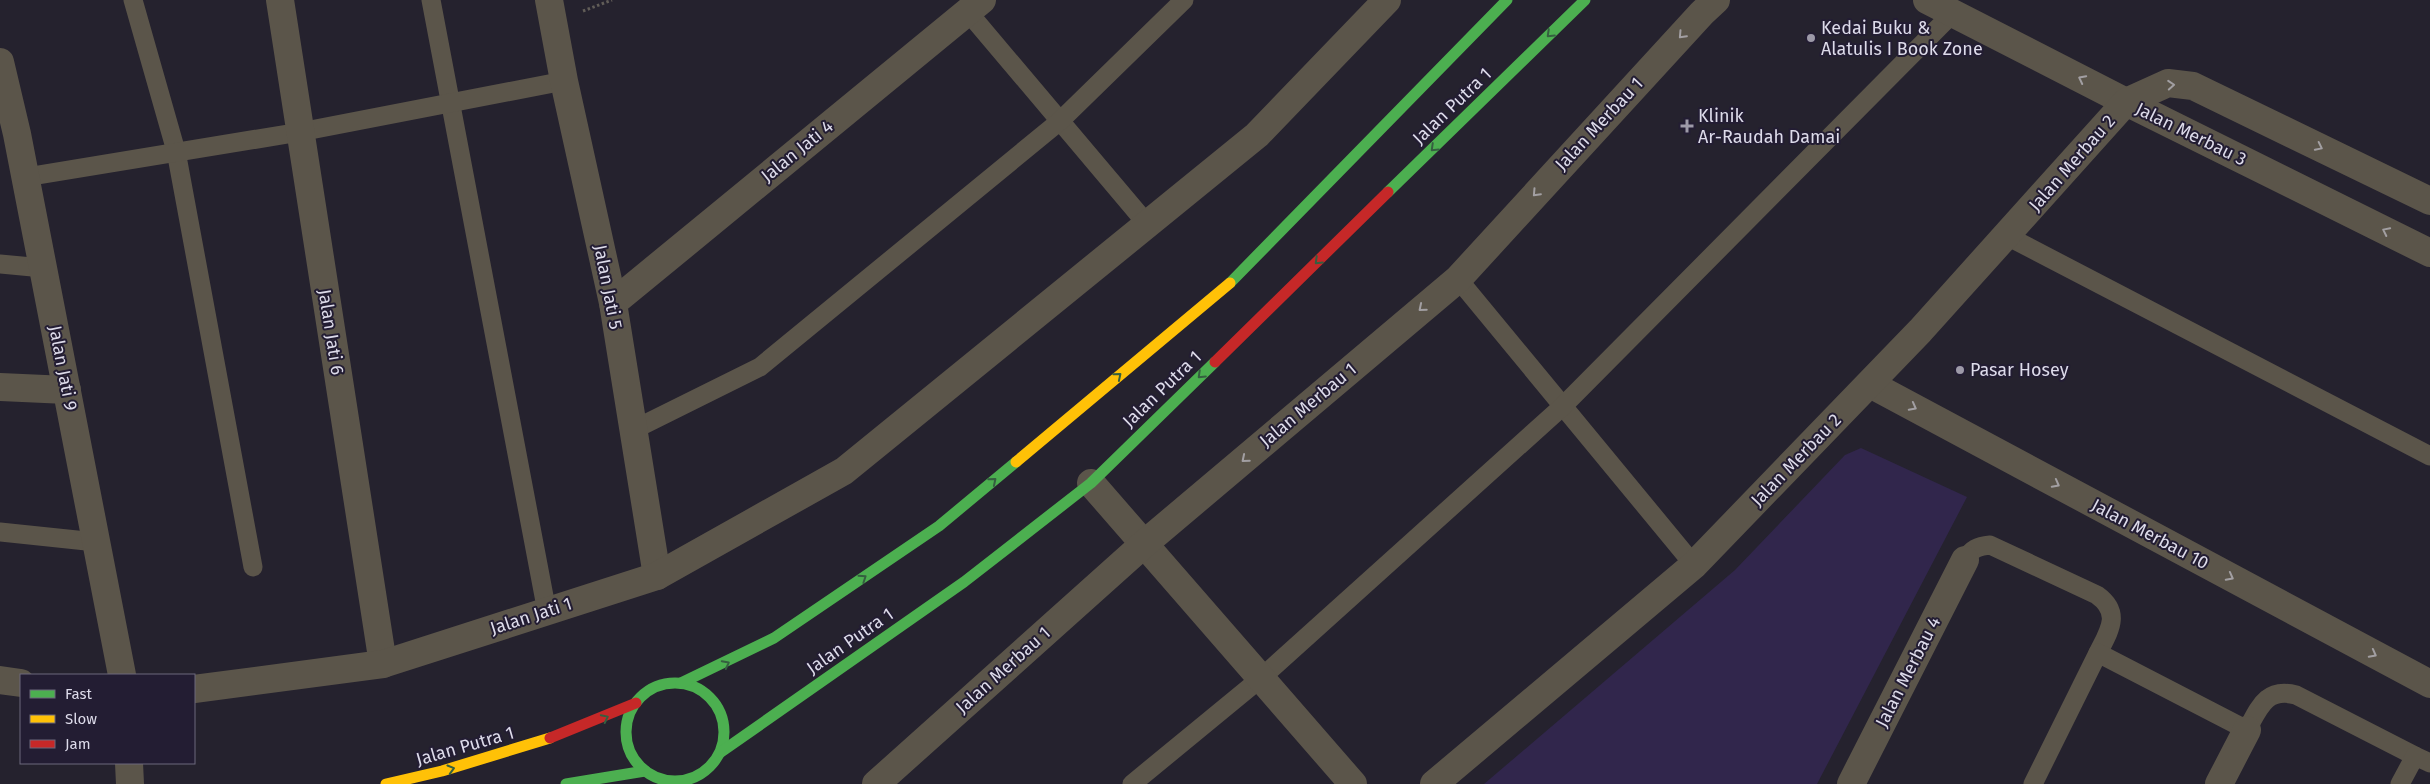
<svg xmlns="http://www.w3.org/2000/svg" width="2430" height="784" font-family="'Fira Sans',sans-serif">
<style>
.green{fill:#31264c}
.lines{fill:none;stroke-linecap:round;stroke-linejoin:round}
.path{stroke:#615d58;stroke-width:3;stroke-dasharray:2.5 2.5;stroke-linecap:butt}
.lane{stroke:#5b554a;stroke-width:19}
.street{stroke:#5b554a;stroke-width:28}
.fast{stroke:#4caf50;stroke-width:11}
.slow{stroke:#ffc107;stroke-width:11}
.jam{stroke:#c62828;stroke-width:11}
.oneway{stroke:#355f40}
.oneway2{stroke:#a29fa2}
.poi-dot{fill:#9d9aa8;stroke:#231d33;stroke-width:2}
.labels{text-anchor:middle;stroke-width:4;stroke-linejoin:round;paint-order:stroke}
.poi-label{font-size:18px;fill:#dddbea;stroke:#231d33;text-anchor:start}
.street-label{font-size:18px;fill:#dddbea;stroke:#231d33}
</style>
<rect width="100%" height="100%" fill="#25222e"/>
<path class="green" d="M 1861,448 L 1967,497 L 1817,784 L 1484,784 L 1735,570 L 1845,455 Z"/>
<g class="lines">
<path class="path" d="M 583,11 L 612,0"/>
<g class="lane">
<path d="M 133,0 L 176,151 L 253,567"/>
<path d="M 431,0 L 547,612"/>
<path d="M 968,12 L 1147,224"/>
<path d="M 26,177 L 300,132 L 564,81"/>
<path d="M 2007,236 L 2430,456"/>
<path d="M 0,264 L 43,268"/>
<path d="M 1458,279 L 1694,565"/>
<path d="M 633,430 L 760,367 L 1060,121 L 1184,0"/>
<path d="M 0,532 L 96,542"/>
<path d="M 1965,560 C 1971,549 1978,546 1990,545 L 2097,595 C 2122,613 2109,631 2098,653"/>
<path d="M 1132,784 L 1261,678 L 1563,406 L 1953,13"/>
<path d="M 2033,784 L 2098,653 L 2247,730 C 2259,708 2266,687 2296,695 L 2415,756"/>
<path d="M 2400,784 L 2415,756 L 2430,763"/>
</g>
<g class="street">
<path d="M 280,0 L 383,664"/>
<path d="M 549,0 L 564,81 L 613,303 L 657,576"/>
<path d="M 1927,0 L 2126,102 L 2430,253"/>
<path d="M 0,62 L 17,134 L 122,675"/>
<path d="M 613,303 L 982,0"/>
<path d="M 1870,384 L 2430,684"/>
<path d="M 0,387 L 67,390"/>
<path d="M 1091,483 L 1353,784"/>
<path d="M 0,680 L 21,683"/>
<path d="M 194,689 L 383,664 L 657,576 L 844,471 L 1257,135 L 1387,0"/>
<path d="M 129,763 L 130,784"/>
<path d="M 876,784 L 1144,544 L 1458,279 L 1702,13 L 1716,0"/>
<path d="M 1434,784 L 1694,565 L 1920,331 L 2126,102 L 2168,83 L 2193,86 L 2430,201"/>
<path d="M 1851,784 L 1965,560"/>
<path d="M 2219,784 L 2247,730"/>
</g>
<g class="fast">
<path d="M 1388,192 L 1585,0"/>
<path d="M 1230,283 L 1507,0"/>
<circle cx="675" cy="732" r="49"/>
<path d="M 681,683 L 774,638 L 939,526 L 1016,462"/>
<path d="M 721,752 L 964,582 L 1091,483 L 1215,362"/>
<path d="M 566,784 L 645,771"/>
</g>
<g class="slow">
<path d="M 1016,462 L 1230,283"/>
<path d="M 386,784 L 442,771 L 550,738"/>
</g>
<g class="jam">
<path d="M 1215,362 L 1388,192"/>
<path d="M 550,738 L 636,703"/>
</g>
</g>
<defs><path id="oneway-chevron" d="M-2-3.5L2.5 0L-2 3.5" fill="none" stroke-width="1.6" stroke-linecap="round" stroke-linejoin="round" transform="scale(1.25)"/></defs>
<g class="oneway">
<use href="#oneway-chevron" transform="translate(1550 34) rotate(136)"/>
<use href="#oneway-chevron" transform="translate(1434 148) rotate(136)"/>
<use href="#oneway-chevron" transform="translate(1318 261) rotate(136)"/>
<use href="#oneway-chevron" transform="translate(1201 375) rotate(136)"/>
<use href="#oneway-chevron" transform="translate(1118 376) rotate(-40)"/>
<use href="#oneway-chevron" transform="translate(993 481) rotate(-40)"/>
<use href="#oneway-chevron" transform="translate(863 578) rotate(-34)"/>
<use href="#oneway-chevron" transform="translate(726 664) rotate(-27)"/>
<use href="#oneway-chevron" transform="translate(605 718) rotate(-26)"/>
<use href="#oneway-chevron" transform="translate(451 769) rotate(-16)"/>
</g>
<g class="oneway2">
<use href="#oneway-chevron" transform="translate(1682 35) rotate(133)"/>
<use href="#oneway-chevron" transform="translate(2082 79) rotate(-153)"/>
<use href="#oneway-chevron" transform="translate(2171 85) rotate(-4)"/>
<use href="#oneway-chevron" transform="translate(2319 147) rotate(26)"/>
<use href="#oneway-chevron" transform="translate(1536 193) rotate(133)"/>
<use href="#oneway-chevron" transform="translate(2386 231) rotate(-154)"/>
<use href="#oneway-chevron" transform="translate(1422 308) rotate(140)"/>
<use href="#oneway-chevron" transform="translate(1913 407) rotate(28)"/>
<use href="#oneway-chevron" transform="translate(1245 459) rotate(140)"/>
<use href="#oneway-chevron" transform="translate(2056 484) rotate(28)"/>
<use href="#oneway-chevron" transform="translate(2230 577) rotate(28)"/>
<use href="#oneway-chevron" transform="translate(2373 654) rotate(28)"/>
</g>
<g class="poi-dot">
<circle cx="1811" cy="38" r="5"/>
<path d="M1684.5 118.5h5v5h5v5h-5v5h-5v-5h-5v-5h5z"/>
<circle cx="1960" cy="370" r="5"/>
</g>
<g class="labels">
<g class="poi-label">
<text x="1821" y="34">Kedai Buku &amp;<tspan x="1821" dy="21">Alatulis I Book Zone</tspan></text>
<text x="1698" y="122">Klinik<tspan x="1698" dy="21">Ar-Raudah Damai</tspan></text>
<text x="1970" y="376">Pasar Hosey</text>
</g>
<g class="street-label">
<text transform="translate(1452 106) rotate(-44)" y="6">Jalan Putra 1</text>
<text transform="translate(1599 124) rotate(-47)" y="6">Jalan Merbau 1</text>
<text transform="translate(2191 134) rotate(26)" y="6">Jalan Merbau 3</text>
<text transform="translate(797 151) rotate(-39)" y="6">Jalan Jati 4</text>
<text transform="translate(2072 163) rotate(-49)" y="6">Jalan Merbau 2</text>
<text transform="translate(608 287) rotate(79)" y="6">Jalan Jati 5</text>
<text transform="translate(331 332) rotate(81)" y="6">Jalan Jati 6</text>
<text transform="translate(63 368) rotate(79)" y="6">Jalan Jati 9</text>
<text transform="translate(1162 389) rotate(-44)" y="6">Jalan Putra 1</text>
<text transform="translate(1308 405) rotate(-40)" y="6">Jalan Merbau 1</text>
<text transform="translate(1796 460) rotate(-46)" y="6">Jalan Merbau 2</text>
<text transform="translate(2150 534) rotate(28)" y="6">Jalan Merbau 10</text>
<text transform="translate(531 616) rotate(-18)" y="6">Jalan Jati 1</text>
<text transform="translate(850 641) rotate(-35)" y="6">Jalan Putra 1</text>
<text transform="translate(1003 670) rotate(-42)" y="6">Jalan Merbau 1</text>
<text transform="translate(1908 672) rotate(-63)" y="6">Jalan Merbau 4</text>
<text transform="translate(465 746) rotate(-16)" y="6">Jalan Putra 1</text>
</g>
</g>
<rect x="20" y="674" width="175" height="90" fill="#231d33" stroke="#6d697c"/>
<rect x="30" y="690" width="25" height="8" fill="#4caf50" stroke="#6d697c"/>
<text x="65" y="699" font-size="15" fill="#dddbea">Fast</text>
<rect x="30" y="715" width="25" height="8" fill="#ffc107" stroke="#6d697c"/>
<text x="65" y="724" font-size="15" fill="#dddbea">Slow</text>
<rect x="30" y="740" width="25" height="8" fill="#c62828" stroke="#6d697c"/>
<text x="65" y="749" font-size="15" fill="#dddbea">Jam</text>
</svg>
